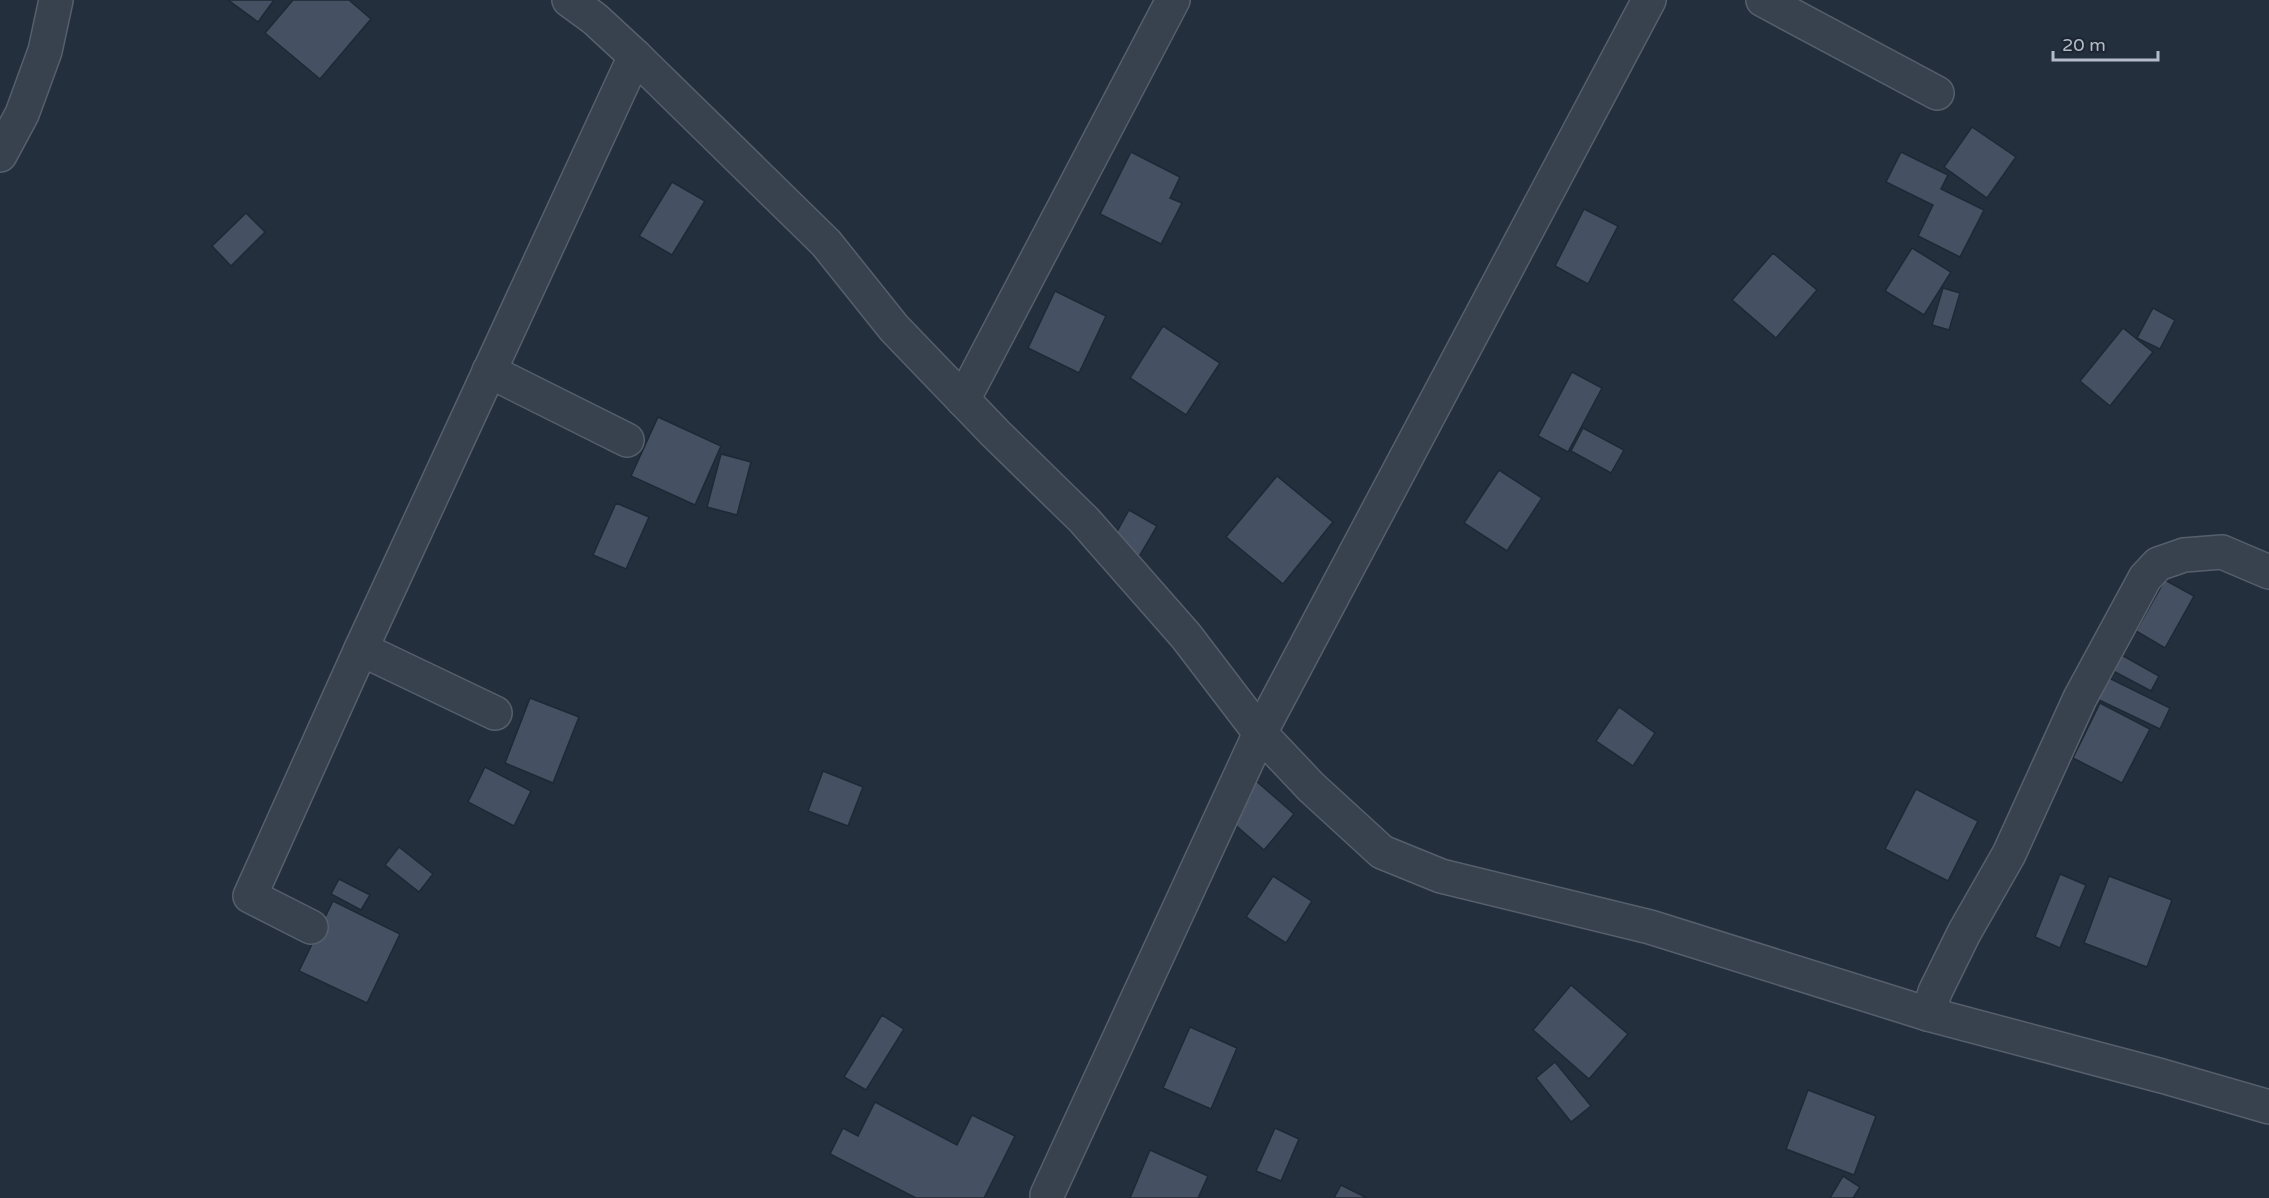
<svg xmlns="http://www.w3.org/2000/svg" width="2269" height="1198" font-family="'Varela Round',sans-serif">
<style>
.building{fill:#455162;stroke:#1f2835;stroke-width:1.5}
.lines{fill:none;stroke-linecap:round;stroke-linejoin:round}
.minor-casing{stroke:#565f6c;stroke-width:36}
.minor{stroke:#38414e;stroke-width:33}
</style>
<rect width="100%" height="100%" fill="#242f3e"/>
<g class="building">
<path d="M 228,0 L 274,0 L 258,22 Z"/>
<path d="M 293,0 L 349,0 L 371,19 L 320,79 L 265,33 Z"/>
<path d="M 1972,127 L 2016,157 L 1987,198 L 1944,167 Z"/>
<path d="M 1131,152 L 1180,177 L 1170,198 L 1182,203 L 1161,244 L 1100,214 Z"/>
<path d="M 1901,152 L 1948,175 L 1941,189 L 1984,210 L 1960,257 L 1918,236 L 1933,205 L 1886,182 Z"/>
<path d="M 672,182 L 705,201 L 672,255 L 639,236 Z"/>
<path d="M 1584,209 L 1618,226 L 1588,284 L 1555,266 Z"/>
<path d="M 246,213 L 265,232 L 231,266 L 212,246 Z"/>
<path d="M 1912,248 L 1951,272 L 1924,315 L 1885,291 Z"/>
<path d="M 1773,253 L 1817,290 L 1776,338 L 1732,300 Z"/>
<path d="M 1943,288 L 1960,293 L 1949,330 L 1932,325 Z"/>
<path d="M 1055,291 L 1106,316 L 1079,373 L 1028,348 Z"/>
<path d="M 2153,308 L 2175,320 L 2160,349 L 2137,338 Z"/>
<path d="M 1163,326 L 1220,363 L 1186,415 L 1130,378 Z"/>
<path d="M 2123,328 L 2153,352 L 2110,406 L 2080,381 Z"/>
<path d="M 1572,372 L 1602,388 L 1568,452 L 1538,436 Z"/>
<path d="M 658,417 L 721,446 L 695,505 L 631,476 Z"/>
<path d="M 1583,428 L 1624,450 L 1611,473 L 1571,451 Z"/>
<path d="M 721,454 L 751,462 L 737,515 L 707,507 Z"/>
<path d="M 1499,470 L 1542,498 L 1507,551 L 1464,523 Z"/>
<path d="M 1277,476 L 1333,522 L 1283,584 L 1226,537 Z"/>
<path d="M 616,503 L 649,517 L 626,569 L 593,555 Z"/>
<path d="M 1129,510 L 1157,526 L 1136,562 L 1109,546 Z"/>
<path d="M 2165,580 L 2194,596 L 2165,648 L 2136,631 Z"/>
<path d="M 2111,649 L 2159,676 L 2151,691 L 2102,665 Z"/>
<path d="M 2107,677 L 2170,708 L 2160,729 L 2097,699 Z"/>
<path d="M 530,698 L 579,717 L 553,783 L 505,763 Z"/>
<path d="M 2100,703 L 2150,729 L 2122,783 L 2073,758 Z"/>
<path d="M 1619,707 L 1655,733 L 1633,766 L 1596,741 Z"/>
<path d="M 485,767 L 531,791 L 514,826 L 468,802 Z"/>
<path d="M 823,771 L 863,787 L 848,826 L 808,811 Z"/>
<path d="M 1255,780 L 1294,814 L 1264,850 L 1225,816 Z"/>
<path d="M 1916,789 L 1978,821 L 1948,881 L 1885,849 Z"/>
<path d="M 399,847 L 433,874 L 419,892 L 385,865 Z"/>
<path d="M 2060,874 L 2086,885 L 2060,948 L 2035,937 Z"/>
<path d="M 1273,876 L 1312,901 L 1286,943 L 1246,917 Z"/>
<path d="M 2109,876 L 2172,900 L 2147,967 L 2084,943 Z"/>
<path d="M 339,879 L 370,895 L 361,910 L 331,894 Z"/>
<path d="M 333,901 L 400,934 L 367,1003 L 299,971 Z"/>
<path d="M 1571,985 L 1628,1034 L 1589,1079 L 1533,1030 Z"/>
<path d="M 882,1015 L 904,1029 L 866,1090 L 844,1077 Z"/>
<path d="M 1190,1027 L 1237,1048 L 1211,1109 L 1163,1088 Z"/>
<path d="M 1555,1062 L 1591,1106 L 1571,1122 L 1536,1078 Z"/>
<path d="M 1808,1090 L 1876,1116 L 1854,1175 L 1786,1149 Z"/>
<path d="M 875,1102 L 957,1145 L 972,1115 L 1015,1136 L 984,1198 L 916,1198 L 830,1154 L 843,1128 L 858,1136 Z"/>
<path d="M 1275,1128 L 1299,1139 L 1281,1181 L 1256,1171 Z"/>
<path d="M 1150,1150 L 1208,1176 L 1198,1198 L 1130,1198 Z"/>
<path d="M 1843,1176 L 1860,1187 L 1853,1198 L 1830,1198 Z"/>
<path d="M 1341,1185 L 1367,1198 L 1334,1198 Z"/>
</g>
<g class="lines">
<g class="minor-casing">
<g id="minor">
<path d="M 569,0 L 595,19 L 635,56 L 826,243 L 894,328 L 996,434 L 1084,520 L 1186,636 L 1260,733 L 1311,787 L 1382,852 L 1441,876 L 1650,927 L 1928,1014 L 2162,1076 L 2269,1107"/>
<path d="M 1763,0 L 1937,93"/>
<path d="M 0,155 L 22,114 L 45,51 L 56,0"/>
<path d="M 489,371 L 627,440"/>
<path d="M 963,400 L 1173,0"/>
<path d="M 361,649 L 495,713"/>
<path d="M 311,927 L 250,896 L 361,649 L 635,56"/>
<path d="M 1928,1014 L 1935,992 L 1964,933 L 2009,854 L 2080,698 L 2145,578 L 2158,564 L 2184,555 L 2222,552 L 2269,572"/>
<path d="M 1047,1195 L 1260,733 L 1649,0"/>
</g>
</g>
<use href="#minor" class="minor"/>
</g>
<path d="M2053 51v9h105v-9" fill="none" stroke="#b4bcc9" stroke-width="3"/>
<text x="2062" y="51" font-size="18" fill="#b4bcc9" stroke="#1d2633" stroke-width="4.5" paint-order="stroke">20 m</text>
</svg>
